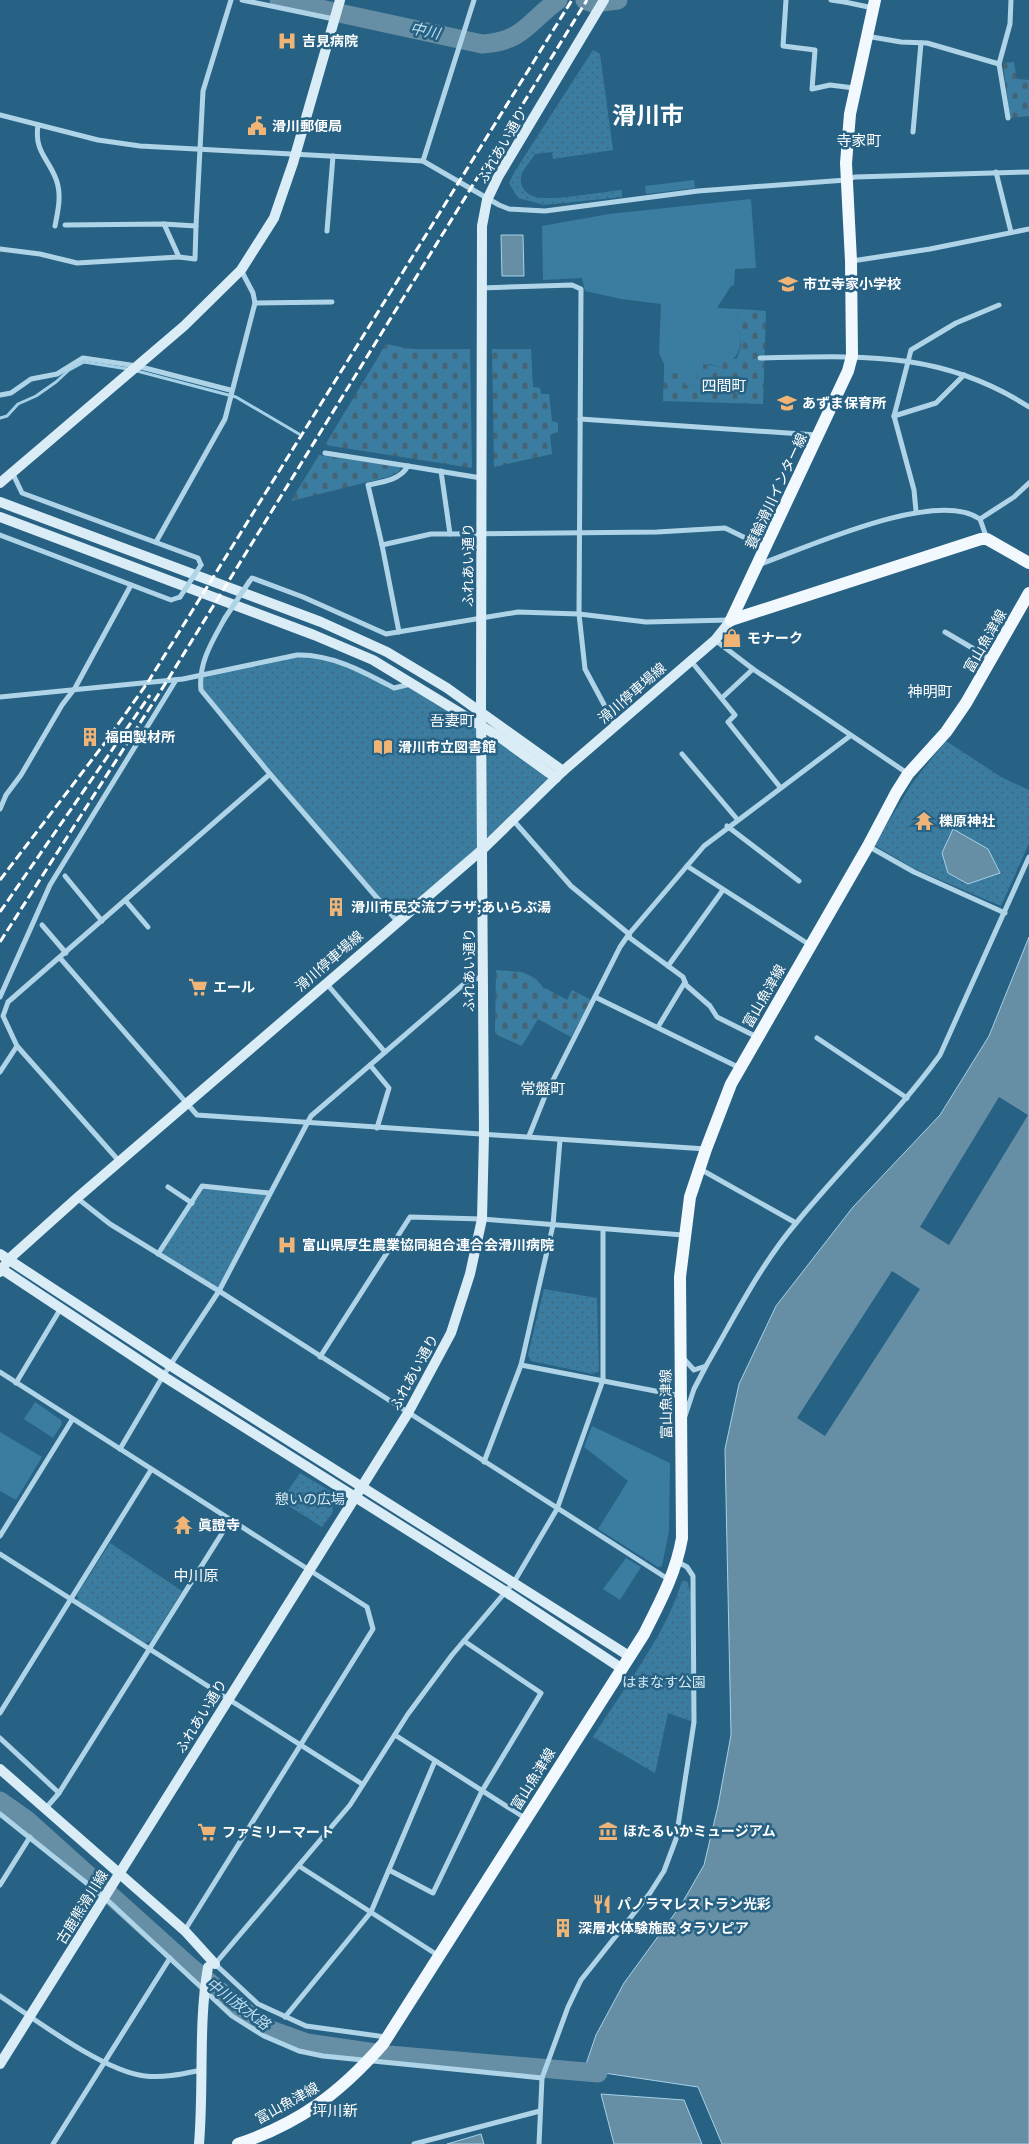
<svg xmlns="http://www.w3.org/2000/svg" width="1029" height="2144" font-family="'Source Sans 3','Noto Sans JP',sans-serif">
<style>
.green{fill:#3b7da0}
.cemetery{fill:url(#cemetery-stones)}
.park{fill:url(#park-dots)}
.water{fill:#668ea5;stroke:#a5d1e8}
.pier{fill:#276284}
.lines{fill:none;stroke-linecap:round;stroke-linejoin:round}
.stream{stroke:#a5d1e8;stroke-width:3}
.river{stroke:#668ea5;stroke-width:19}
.street{stroke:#b0d4e7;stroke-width:5}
.secondary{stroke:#daecf6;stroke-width:10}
.primary{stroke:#f2f9fe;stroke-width:12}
.rail{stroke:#fff;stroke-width:3;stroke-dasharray:9 4;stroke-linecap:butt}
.street-bridge{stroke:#b0d4e7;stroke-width:5}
.labels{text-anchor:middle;stroke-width:5;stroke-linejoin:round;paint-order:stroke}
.poi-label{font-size:14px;font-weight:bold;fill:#fff;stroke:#276284;text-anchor:start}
.street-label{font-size:14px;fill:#fff;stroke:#276284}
.park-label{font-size:14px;fill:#d4eaf6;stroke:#276284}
.water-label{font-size:15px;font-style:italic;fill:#bcddef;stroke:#276284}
.neighbourhood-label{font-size:15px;fill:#fff;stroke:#276284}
.town-label{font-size:24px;font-weight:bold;fill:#fff;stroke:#276284}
</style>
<defs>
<pattern id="cemetery-stones" width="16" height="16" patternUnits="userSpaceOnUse" patternTransform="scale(1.25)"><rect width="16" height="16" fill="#3b7da0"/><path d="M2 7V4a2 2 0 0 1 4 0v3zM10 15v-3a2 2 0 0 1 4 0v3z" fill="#446476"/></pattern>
<pattern id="park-dots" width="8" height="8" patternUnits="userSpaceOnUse" patternTransform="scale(1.25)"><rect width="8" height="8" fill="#3b7da0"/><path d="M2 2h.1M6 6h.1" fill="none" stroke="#446476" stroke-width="1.8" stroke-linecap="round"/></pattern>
</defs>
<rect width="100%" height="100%" fill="#276284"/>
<g class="green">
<path d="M 694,180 L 695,188 L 646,194 L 645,186 Z"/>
<path d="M 751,199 L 756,268 L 735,269 L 734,285 L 731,286 L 717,308 L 737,309 L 737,329 L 741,334 C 741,352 737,358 722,367 L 709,364 L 696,386 L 685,385 L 685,374 L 664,373 L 664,364 L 659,353 L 661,304 L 621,299 L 585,291 L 582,278 L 543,280 L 542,226 L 609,214 Z"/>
<path d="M 35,1402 L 61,1420 L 62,1424 L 53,1438 L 24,1419 Z"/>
<path d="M 592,1426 L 670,1463 L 669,1531 L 662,1566 L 658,1567 L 598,1529 L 628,1481 L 584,1447 Z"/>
<path d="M 0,1432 L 42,1457 L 16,1500 L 0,1491 Z"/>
<path d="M 626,1558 L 641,1567 L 620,1600 L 603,1589 Z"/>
</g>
<g class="cemetery">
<path d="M 1014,62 L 1017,79 L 1029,80 L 1029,116 L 1010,118 L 1003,63 Z"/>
<path d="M 737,309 L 766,311 L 763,404 L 663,401 L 664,373 L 686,374 L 685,385 L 696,386 L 697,372 L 703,373 L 703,364 L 722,367 L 723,359 L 737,358 L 741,346 L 741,334 L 737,329 Z"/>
<path d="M 386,344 L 411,349 L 470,349 L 472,468 L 325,445 Z"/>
<path d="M 492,349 L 531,349 L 533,387 L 540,388 L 541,394 L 549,394 L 552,421 L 558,423 L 558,432 L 550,435 L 552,454 L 494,467 Z"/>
<path d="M 319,455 L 400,467 L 399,472 L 388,477 L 291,501 Z"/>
<path d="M 496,970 L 522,972 L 535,978 L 543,987 L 567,1000 L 572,990 L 591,1000 L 571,1037 L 538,1019 L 522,1046 L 495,1034 Z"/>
</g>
<g class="park">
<path d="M 593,50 L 600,54 L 613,150 L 553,159 L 552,152 L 535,154 C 531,161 522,170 521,177 C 519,187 527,195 536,197 C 553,201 601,192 622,190 L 622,197 L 544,205 L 518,198 L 509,183 L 515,171 Z"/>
<path d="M 297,655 C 331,654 364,672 394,688 L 414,684 L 556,778 L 397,921 L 201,690 L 200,676 Z"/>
<path d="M 946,741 L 1001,777 L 1029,790 L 1029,843 L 1001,906 L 915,869 L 874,845 L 913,782 Z"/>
<path d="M 202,1188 L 269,1193 L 219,1291 L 160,1255 Z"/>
<path d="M 544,1289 L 597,1298 L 599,1371 L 593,1374 L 531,1361 L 528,1355 Z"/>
<path d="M 300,1473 L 330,1491 L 333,1512 L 322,1527 L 281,1501 Z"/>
<path d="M 110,1543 L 182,1591 L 151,1641 L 145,1643 L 78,1601 L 77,1595 Z"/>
<path d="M 682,1581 L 687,1581 L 693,1599 L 694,1722 L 668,1713 L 655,1773 L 593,1737 C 623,1689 666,1635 682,1581 Z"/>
</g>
<g class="water">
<path d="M 501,235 L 523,235 L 524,276 L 502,276 Z"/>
<path d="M 953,829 L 988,849 L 1000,873 L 968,884 L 948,873 L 942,853 Z"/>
<path d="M 1029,937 L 1029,2144 L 722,2144 L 698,2087 L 584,2070 L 596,2035 L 624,1983 L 681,1905 L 704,1865 L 718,1806 L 731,1735 L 725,1449 L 739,1384 L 776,1306 L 853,1207 L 940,1115 L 989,1036 Z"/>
<path d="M 601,2094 L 684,2100 L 702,2144 L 614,2144 Z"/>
<path d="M 481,2134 L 484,2144 L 447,2144 Z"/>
</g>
<g class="pier">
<path d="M 999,1097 L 1028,1115 L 949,1245 L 920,1227 Z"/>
<path d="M 892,1271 L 920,1289 L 825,1436 L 797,1418 Z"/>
</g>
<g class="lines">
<g class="stream">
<path d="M 137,371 L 236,397 L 299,434"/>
<path d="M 0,418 L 7,416 L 18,404 L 36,396 L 56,382 L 69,370 L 84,362 L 128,369"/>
</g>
<g class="river">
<path d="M 279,0 L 482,44 C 524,41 527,23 558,0"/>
<path d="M 585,0 L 593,3 L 618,0"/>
<path d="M 0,1801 L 27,1820 L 188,1965 L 265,2028 L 307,2043 L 389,2055 L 598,2073"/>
</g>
<g class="street">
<path d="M 242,0 L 334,19"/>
<path d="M 786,0 L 783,46 L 815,50 L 812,89 L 830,85 L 854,88"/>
<path d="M 831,0 L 845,2"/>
<path d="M 845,0 L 845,2 L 873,8"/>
<path d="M 866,36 L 901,42 L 927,43 L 999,64 L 1010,24 L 1011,0"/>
<path d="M 999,64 L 1008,118"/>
<path d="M 0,115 L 98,140 L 140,146 L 423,161 L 499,205 L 509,209 L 545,211 L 698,191 L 846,180 L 855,177 L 1029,172"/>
<path d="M 38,125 C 34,151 48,158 56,179 C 62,195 58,210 55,226"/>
<path d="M 913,132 L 921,43"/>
<path d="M 423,161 L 474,0"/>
<path d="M 996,172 L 1011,232"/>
<path d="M 164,224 L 179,257 L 195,259 L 196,226"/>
<path d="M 65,225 L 164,224 L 196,226 L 203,91 L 231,0"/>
<path d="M 327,231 L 333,156"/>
<path d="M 0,249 L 40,254 L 77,263 L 179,257"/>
<path d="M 852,261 L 930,249 L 1029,229"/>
<path d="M 481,288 L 572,285 L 581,289 L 579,614 L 585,669 L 615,725"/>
<path d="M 255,303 L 332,302"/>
<path d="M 760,358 C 860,356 941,350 1029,407"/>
<path d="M 0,395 L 11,393 L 31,379 L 57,374 L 83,358 L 137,366 L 230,390"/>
<path d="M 894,416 L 911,350 L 956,323 L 999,305"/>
<path d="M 580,419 L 817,435"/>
<path d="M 325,453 L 408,466"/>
<path d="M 441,471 L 450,534 L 657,532 L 725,528 L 764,547"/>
<path d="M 12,472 L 22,493 L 198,558 L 201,565"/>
<path d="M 916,511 L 914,490 L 894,416 L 936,403 L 964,375"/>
<path d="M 0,535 L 171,600 L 180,597"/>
<path d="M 987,539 L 980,519 L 1014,497 L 1029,483"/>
<path d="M 156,542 L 225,419 L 255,303 L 253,293 L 241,270"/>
<path d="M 382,545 L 368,485 C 383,482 400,480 408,466 L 481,478"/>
<path d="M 758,565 C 806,548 935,488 980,519"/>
<path d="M 249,582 L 252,578 L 303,597 L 386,634 L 518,612 L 579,614 L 646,622 L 730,620"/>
<path d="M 225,618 C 213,640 198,663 201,690 L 270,774 L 397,921"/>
<path d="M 399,632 L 382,545 L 431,534 L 450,534"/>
<path d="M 945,632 L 991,659"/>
<path d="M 715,640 L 753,669 L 907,773"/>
<path d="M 691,661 L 735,715 L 728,722 L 780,787"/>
<path d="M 724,696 L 753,669"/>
<path d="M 0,697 L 183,679 L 297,655 C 332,654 364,672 394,688 L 411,684"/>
<path d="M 682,754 L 737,819"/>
<path d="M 0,809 L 6,795 L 21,775 L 62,705 L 75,688 L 131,585"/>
<path d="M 513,820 L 571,886 L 629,934 L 630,938 L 683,977 L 686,985 L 710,1006 L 717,1017 L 757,1037"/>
<path d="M 727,826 L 799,881"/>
<path d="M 868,846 L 914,872 L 1005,913"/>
<path d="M 687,866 L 810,945"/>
<path d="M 65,876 L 102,921"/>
<path d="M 125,900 L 148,927"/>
<path d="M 42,925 L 66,953"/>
<path d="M 60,958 L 197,1115 L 706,1149"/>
<path d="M 668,966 L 723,890"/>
<path d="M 326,983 L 385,1052"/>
<path d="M 0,997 L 50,885 L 176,680"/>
<path d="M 595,997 L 740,1068"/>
<path d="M 658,1027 L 685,982"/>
<path d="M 817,1038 L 907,1098"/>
<path d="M 370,1065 L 389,1088 L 377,1128"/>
<path d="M 0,1072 L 17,1046"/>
<path d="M 529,1136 L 545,1096 L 620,947 L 629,934 L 704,846 L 850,736"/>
<path d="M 119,1161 L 17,1046 L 3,1016 L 8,1002 L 270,774"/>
<path d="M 700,1169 L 796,1223"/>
<path d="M 168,1187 L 192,1203"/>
<path d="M 77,1198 L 110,1224 L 219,1291 L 668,1579"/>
<path d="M 158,1254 L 202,1186 L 269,1193"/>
<path d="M 320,1357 L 410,1217 L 482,1219 L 683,1235"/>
<path d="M 684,1359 L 694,1370 L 706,1366 L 694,1389 L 685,1416"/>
<path d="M 521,1365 L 681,1396"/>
<path d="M 706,1366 C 734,1318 760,1265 797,1222 C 844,1165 897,1114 940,1055 L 1029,857"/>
<path d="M 0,1372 L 367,1607 L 373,1629 L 185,1930"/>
<path d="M 16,1383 L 61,1308"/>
<path d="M 120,1449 L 163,1376 L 219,1291 L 311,1116 L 464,984 L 483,976"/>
<path d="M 484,1462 L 521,1365 L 553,1225 L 560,1140"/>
<path d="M 0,1536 L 72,1420"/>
<path d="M 0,1554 L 362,1784"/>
<path d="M 0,1713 L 151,1470"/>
<path d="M 395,1735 L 525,1818"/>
<path d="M 0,1738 L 59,1793"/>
<path d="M 46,1808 L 59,1793 L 231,1519"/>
<path d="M 0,1814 L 104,1897 L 232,2016 L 264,2036 L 299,2051 L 323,2056 L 542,2078"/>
<path d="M 299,1866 L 439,1956"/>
<path d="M 389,1870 L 433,1893 L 482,1791 L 541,1693 L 464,1641"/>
<path d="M 0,1885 L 30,1837"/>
<path d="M 0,1996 C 36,2020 103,2071 145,2076 C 165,2078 182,2074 202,2070"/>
<path d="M 285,2017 L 371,1912 L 435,1761"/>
<path d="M 386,2037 L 306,2026 L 258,2004 L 215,1964 L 350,1805 L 408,1714 L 452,1655 L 514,1582 L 557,1509 L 603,1380 L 603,1230"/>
<path d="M 53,2144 L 170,1958"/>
<path d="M 414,2144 L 540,2111"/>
<path d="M 539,2144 L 542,2078 L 568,2007 L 581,1980 L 650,1893 L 664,1871 L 676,1839 L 694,1722 L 693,1576 L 687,1567 L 678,1562"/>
</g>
<g class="secondary">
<path d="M 0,483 L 184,326 L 241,270 L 274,218 L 293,163 L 340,0"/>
<path d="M 0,502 L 321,622 L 387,652 L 447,688 L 563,771"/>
<path d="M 0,517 L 314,635 L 373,660 L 498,736 L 556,778"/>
<path d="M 0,1254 L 171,1366 L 629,1656"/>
<path d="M 0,1268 L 163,1376 L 506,1592 L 621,1668"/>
<path d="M 0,1272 L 9,1259 L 77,1198 L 483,849 L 563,771 L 715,640 L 731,620"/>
<path d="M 0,1769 L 185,1931 L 215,1964"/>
<path d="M 0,2064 L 408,1413 L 451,1333 L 470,1274 L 482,1219 L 484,1135 L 481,712 L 482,226 L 487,200 L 498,177 L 604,0"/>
<path d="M 199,2144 C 204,2085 198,2024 208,1967"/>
</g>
<g class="primary">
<path d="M 731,620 L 848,371 L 852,356 L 851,261 L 846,163 L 850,114 L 875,0"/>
<path d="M 731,620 L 981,539 L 987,539 L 1029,563"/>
<path d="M 238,2144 C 300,2123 340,2093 383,2044 L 644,1634 C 660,1602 676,1573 682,1538 L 680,1277 L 690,1197 L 706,1149 L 731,1084 L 868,846 L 896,793 L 908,774 L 946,732 L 966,703 L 1029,593"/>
</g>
<g class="rail">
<path d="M 0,880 L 104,744 L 148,682 L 572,0"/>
<path d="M 0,912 L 150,695"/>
<path d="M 0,942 L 167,681 L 587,0"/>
</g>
<g class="street-bridge">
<path d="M 180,597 L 201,565"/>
<path d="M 225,618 L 249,582"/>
</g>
</g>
<defs>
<g id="hospital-bare" transform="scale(1.5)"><path d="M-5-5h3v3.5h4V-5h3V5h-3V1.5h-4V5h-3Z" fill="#f0b476" stroke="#276284" stroke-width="2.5" paint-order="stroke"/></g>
<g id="civic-bare" transform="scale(1.5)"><path d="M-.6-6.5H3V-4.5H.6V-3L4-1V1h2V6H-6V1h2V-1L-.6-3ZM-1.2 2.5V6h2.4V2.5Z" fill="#f0b476" stroke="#276284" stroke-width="2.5" paint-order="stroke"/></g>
<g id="school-bare" transform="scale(1.5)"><path d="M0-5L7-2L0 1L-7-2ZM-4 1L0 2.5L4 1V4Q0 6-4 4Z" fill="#f0b476" stroke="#276284" stroke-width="2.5" paint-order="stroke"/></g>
<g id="shop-bare" transform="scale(1.5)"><path d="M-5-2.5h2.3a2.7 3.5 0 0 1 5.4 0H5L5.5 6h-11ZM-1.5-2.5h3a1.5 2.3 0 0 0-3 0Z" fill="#f0b476" stroke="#276284" stroke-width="2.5" paint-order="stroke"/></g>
<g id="building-bare" transform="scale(1.5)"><path d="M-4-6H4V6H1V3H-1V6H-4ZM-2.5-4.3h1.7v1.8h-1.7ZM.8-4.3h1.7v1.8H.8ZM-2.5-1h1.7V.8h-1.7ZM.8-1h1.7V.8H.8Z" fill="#f0b476" stroke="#276284" stroke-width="2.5" paint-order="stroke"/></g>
<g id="library-bare" transform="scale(1.5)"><path d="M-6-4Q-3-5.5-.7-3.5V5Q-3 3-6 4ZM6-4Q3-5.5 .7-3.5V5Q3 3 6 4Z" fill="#f0b476" stroke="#276284" stroke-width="2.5" paint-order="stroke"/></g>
<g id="temple-bare" transform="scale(1.5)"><path d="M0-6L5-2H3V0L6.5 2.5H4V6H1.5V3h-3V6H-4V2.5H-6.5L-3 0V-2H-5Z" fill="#f0b476" stroke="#276284" stroke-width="2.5" paint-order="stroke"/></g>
<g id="supermarket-bare" transform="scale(1.5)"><path d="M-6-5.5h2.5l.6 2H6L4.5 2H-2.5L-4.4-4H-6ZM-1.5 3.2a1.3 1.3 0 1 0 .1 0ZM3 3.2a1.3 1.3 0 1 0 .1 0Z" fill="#f0b476" stroke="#276284" stroke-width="2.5" paint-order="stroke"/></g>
<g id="museum-bare" transform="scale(1.5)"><path d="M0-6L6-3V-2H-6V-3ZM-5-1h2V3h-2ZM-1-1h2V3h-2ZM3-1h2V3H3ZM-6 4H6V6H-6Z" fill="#f0b476" stroke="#276284" stroke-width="2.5" paint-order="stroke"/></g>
<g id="restaurant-bare" transform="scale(1.5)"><path d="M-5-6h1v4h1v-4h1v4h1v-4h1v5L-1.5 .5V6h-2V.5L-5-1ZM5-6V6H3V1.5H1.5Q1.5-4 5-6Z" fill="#f0b476" stroke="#276284" stroke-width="2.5" paint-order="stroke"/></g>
</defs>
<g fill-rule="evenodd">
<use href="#hospital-bare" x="287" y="41"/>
<use href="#civic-bare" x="257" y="126"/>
<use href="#school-bare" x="788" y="284"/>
<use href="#school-bare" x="787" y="403"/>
<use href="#shop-bare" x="732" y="638"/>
<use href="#building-bare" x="90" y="737"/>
<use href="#library-bare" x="383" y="747"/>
<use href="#temple-bare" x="924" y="821"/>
<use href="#building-bare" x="336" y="907"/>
<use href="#supermarket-bare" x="198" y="987"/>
<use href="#hospital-bare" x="287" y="1245"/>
<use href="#temple-bare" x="183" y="1525"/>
<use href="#museum-bare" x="608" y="1831"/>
<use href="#supermarket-bare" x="207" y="1832"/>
<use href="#restaurant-bare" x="602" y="1904"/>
<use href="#building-bare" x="563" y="1928"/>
</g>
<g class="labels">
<g class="poi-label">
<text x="302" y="46">吉見病院</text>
<text x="272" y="131">滑川郵便局</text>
<text x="803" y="289">市立寺家小学校</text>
<text x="802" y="408">あずま保育所</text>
<text x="747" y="643">モナーク</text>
<text x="105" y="742">福田製材所</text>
<text x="398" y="752">滑川市立図書館</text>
<text x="939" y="826">櫟原神社</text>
<text x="351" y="912">滑川市民交流プラザ;あいらぶ湯</text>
<text x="213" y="992">エール</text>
<text x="302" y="1250">富山県厚生農業協同組合連合会滑川病院</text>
<text x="198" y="1530">眞證寺</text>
<text x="623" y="1836">ほたるいかミュージアム</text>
<text x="222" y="1837">ファミリーマート</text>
<text x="617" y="1909">パノラマレストラン光彩</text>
<text x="578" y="1933">深層水体験施設 タラソピア</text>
</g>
<g class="street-label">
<text transform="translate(502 146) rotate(-60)" y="5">ふれあい通り</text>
<text transform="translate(776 491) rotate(-65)" y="5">蓑輪滑川インター線</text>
<text transform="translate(468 565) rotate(-90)" y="5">ふれあい通り</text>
<text transform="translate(985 641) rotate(-60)" y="5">富山魚津線</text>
<text transform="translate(632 693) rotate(-41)" y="5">滑川停車場線</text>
<text transform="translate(329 961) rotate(-41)" y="5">滑川停車場線</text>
<text transform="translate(469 970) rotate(-90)" y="5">ふれあい通り</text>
<text transform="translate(764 996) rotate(-60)" y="5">富山魚津線</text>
<text transform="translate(414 1372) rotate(-61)" y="5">ふれあい通り</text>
<text transform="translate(666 1404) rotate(-91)" y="5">富山魚津線</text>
<text transform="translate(201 1716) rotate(-58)" y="5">ふれあい通り</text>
<text transform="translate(533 1779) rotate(-58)" y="5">富山魚津線</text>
<text transform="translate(82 1907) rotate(-58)" y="5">古鹿熊滑川線</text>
<text transform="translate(287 2103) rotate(-29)" y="5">富山魚津線</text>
</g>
<g class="park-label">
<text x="310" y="1504">憩いの広場</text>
<text x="664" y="1687">はまなす公園</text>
</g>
<g class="water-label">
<text transform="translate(425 31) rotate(12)" y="5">中川</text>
<text transform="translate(238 2004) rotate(37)" y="5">中川放水路</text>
</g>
<g class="neighbourhood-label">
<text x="859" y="146">寺家町</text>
<text x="724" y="391">四間町</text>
<text x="930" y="697">神明町</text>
<text x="452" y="726">吾妻町</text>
<text x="543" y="1094">常盤町</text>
<text x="196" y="1581">中川原</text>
<text x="335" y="2116">坪川新</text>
</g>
<g class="town-label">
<text x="648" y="124">滑川市</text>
</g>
</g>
</svg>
